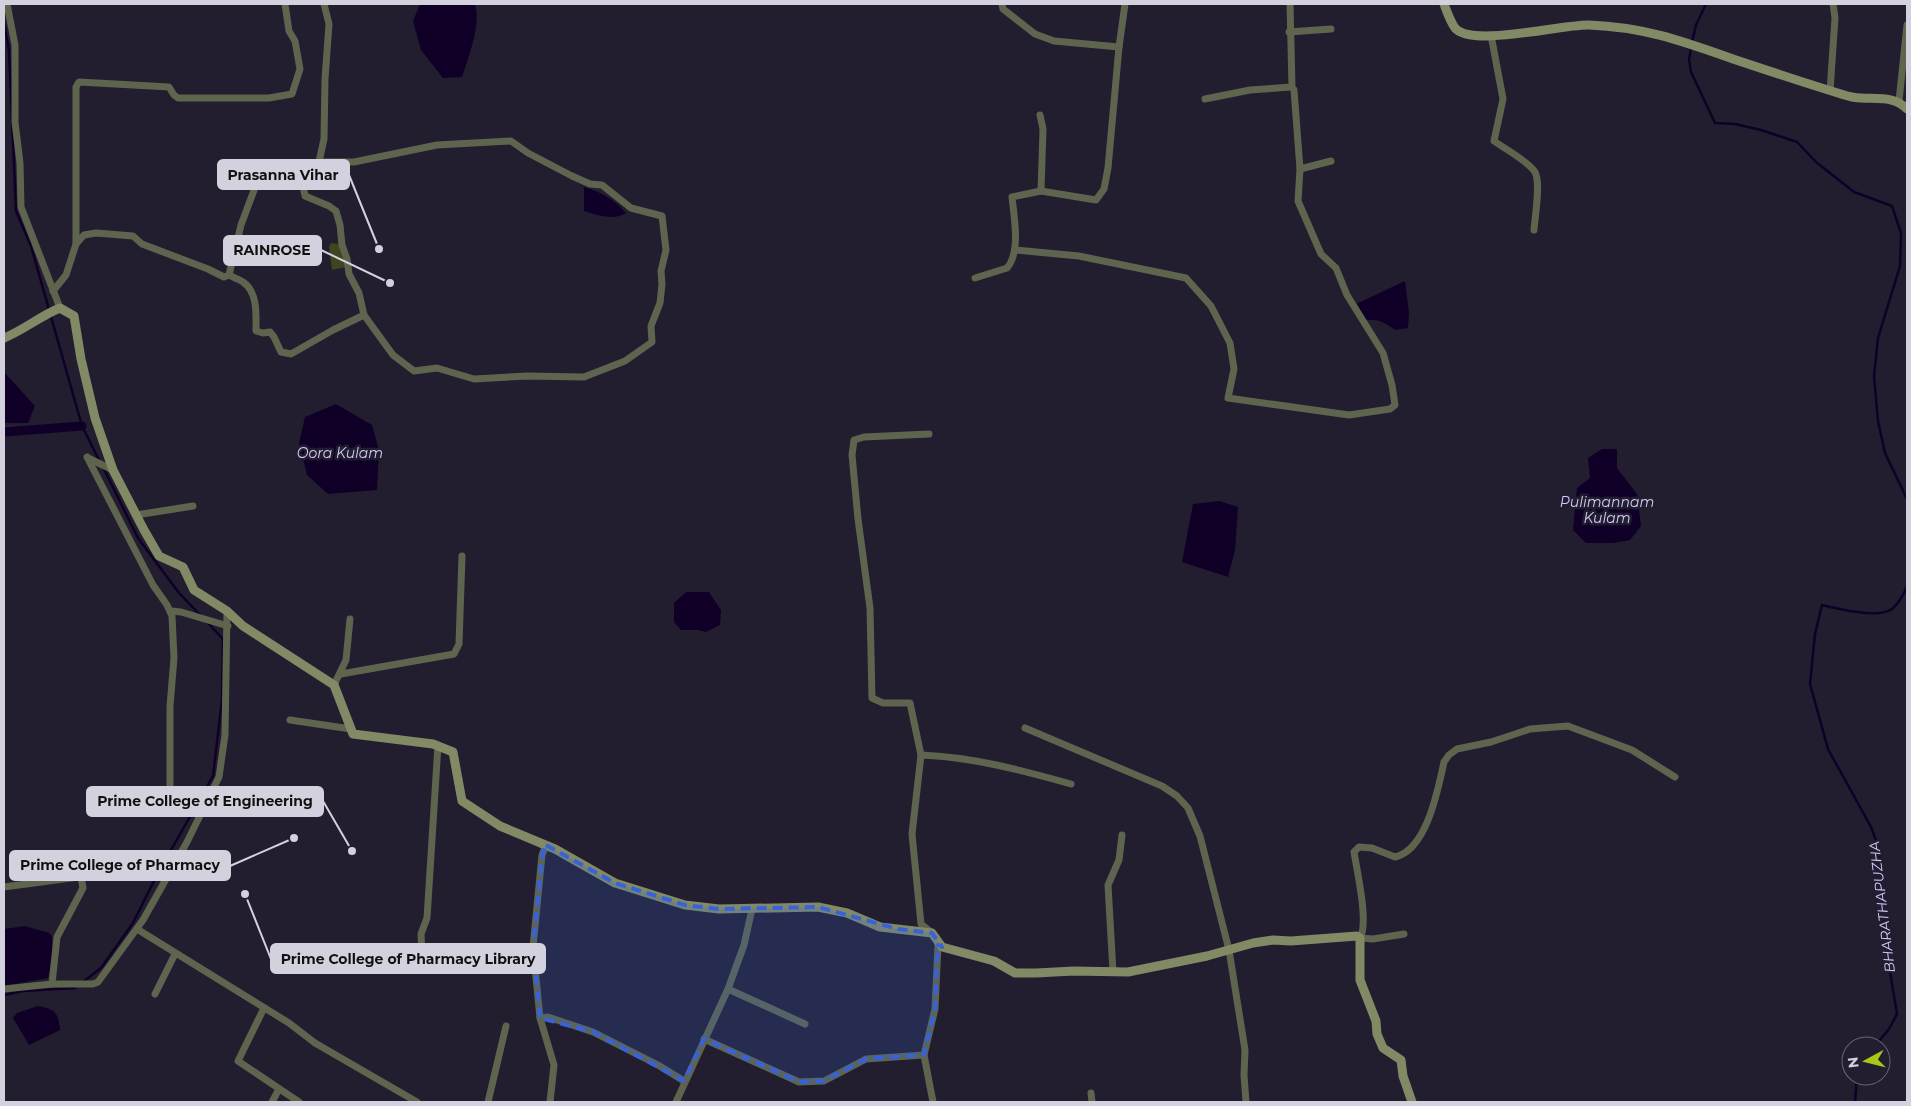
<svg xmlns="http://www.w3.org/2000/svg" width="1911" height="1106" font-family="Montserrat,sans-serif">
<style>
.green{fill:#3e4621}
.water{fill:#100028}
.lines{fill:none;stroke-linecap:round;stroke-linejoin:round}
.stream{stroke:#100028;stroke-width:2.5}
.canal{stroke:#100028;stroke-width:9}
.street{stroke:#5e644d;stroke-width:7}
.secondary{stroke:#818a65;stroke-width:9}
.marked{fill:#3862d9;fill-opacity:0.2;stroke:#3862d9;stroke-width:4;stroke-dasharray:10 6;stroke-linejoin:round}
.labels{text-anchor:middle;stroke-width:5;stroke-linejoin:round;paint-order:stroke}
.water-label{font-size:14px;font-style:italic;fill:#d5cafa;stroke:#221d2f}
.leader{fill:none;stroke:#d4d1de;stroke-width:2}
.callout-dot{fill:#d4d1de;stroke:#221d2f;stroke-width:2}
.callout{fill:#d4d1de;stroke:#d4d1de;stroke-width:2}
.callout-label{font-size:14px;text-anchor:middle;font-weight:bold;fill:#111}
</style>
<rect width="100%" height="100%" fill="#221d2f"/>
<path class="green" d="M 331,243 L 339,244 L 346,267 L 332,270 L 329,247 Z"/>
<g class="water">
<path d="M 420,4 L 475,4 C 481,25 469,56 462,77 L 443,78 L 421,50 L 413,21 Z"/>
<path d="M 584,187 C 601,192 614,199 626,213 C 615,221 596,215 584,211 Z"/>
<path d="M 1405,281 L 1409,313 L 1408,328 L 1395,330 C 1385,322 1377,319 1365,320 L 1356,304 Z"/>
<path d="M 4,372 L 35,406 L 28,423 L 4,423 Z"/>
<path d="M 336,404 L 372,425 L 379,450 L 377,490 L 328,494 L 307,475 L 299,443 L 305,417 Z"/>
<path d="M 1602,449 L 1617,449 L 1617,468 L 1637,494 L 1641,526 L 1630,540 L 1613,543 L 1586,543 L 1573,530 L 1577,488 L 1590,478 L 1588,458 Z"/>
<path d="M 1219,501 L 1238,507 L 1235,550 L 1228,577 L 1182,562 L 1193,504 Z"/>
<path d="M 686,592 L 709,592 L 721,610 L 720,625 L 706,632 L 698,630 L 681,630 L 674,622 L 674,603 Z"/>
<path d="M 25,926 L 49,933 L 52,936 L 52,956 L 48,978 L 4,986 L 4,929 Z"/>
<path d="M 38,1006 C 56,1010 58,1012 60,1030 L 29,1045 L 13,1018 L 17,1013 Z"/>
</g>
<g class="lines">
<g class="stream">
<path d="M 4,23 L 9,50 L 16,211 L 31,246 L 82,426 L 100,462"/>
<path d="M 1692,42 L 1696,25 L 1706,4"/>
<path d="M 1691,48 L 1689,59 L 1691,72 L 1715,123 L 1735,124 L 1761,130 L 1797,142 L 1816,162 L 1854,192 L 1892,206 L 1901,233 L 1900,266 L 1878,338 L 1874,376 L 1878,421 L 1885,453 L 1907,499"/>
<path d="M 103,467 L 138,538 L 179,593 L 201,616"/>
<path d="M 83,982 L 101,968 L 133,923 L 158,873 L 213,776 L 222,700 L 223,639 L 207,622"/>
<path d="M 4,995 L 23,991 L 75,988 L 78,985"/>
<path d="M 1875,1046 L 1889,1029 L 1897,1014 L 1886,948 L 1883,895 L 1878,846 L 1871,827 L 1828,749 L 1810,684 L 1815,634 L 1822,605 C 1838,609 1879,619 1892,609 C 1899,603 1904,594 1907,586"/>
<path d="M 1855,1102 L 1857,1076"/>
</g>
<path class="canal" d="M 4,432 L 82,426"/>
<g class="street">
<path d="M 7,4 L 15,45 L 15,122 L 20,163 L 21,207 L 60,308"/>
<path d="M 1002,4 L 1003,9 L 1035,34 L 1054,41 L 1119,47"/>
<path d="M 1289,32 L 1331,29"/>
<path d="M 1491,35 L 1503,99 L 1494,141 C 1505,149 1528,161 1535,172 C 1541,183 1535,216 1534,230"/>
<path d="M 1830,91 L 1835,18 L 1833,4"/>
<path d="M 1205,99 L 1250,90 L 1292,87 L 1290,4"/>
<path d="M 1899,101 L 1907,25"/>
<path d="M 1040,115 L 1043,129 L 1041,191"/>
<path d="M 297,164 L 302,181 L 305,196 L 329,206 L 336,211 L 340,225 L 342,245 L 347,259 L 349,274 L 359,293 L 364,315 L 393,355 L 414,371 L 437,368 L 474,379 L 527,376 L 584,377 L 625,361 L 652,342 L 651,326 L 660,303 L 662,284 L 661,271 L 666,250 L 662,216 L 631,208 L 602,185 L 590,184 L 572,176 L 528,153 L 511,141 L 437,145 L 354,162 L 319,162"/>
<path d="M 1300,169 L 1331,161"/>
<path d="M 76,244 L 76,87 L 79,82 L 169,87 L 174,95 L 178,98 L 269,98 L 292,94 L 300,69 L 295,41 L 289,31 L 285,4"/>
<path d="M 1015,250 L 1079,256 L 1186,278 L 1211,306 L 1230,343 L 1234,369 L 1228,398 L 1349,415 L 1390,409 L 1395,405 L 1392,385 L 1383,353 L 1347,295 L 1336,268 L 1321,254 L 1298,201 L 1300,169 L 1294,90"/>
<path d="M 229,275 C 234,278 239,279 243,282 C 258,292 256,315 256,331 L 263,333 L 270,332 L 274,337 L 281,352 L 291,354 L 333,330 L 364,315"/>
<path d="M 975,278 L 1007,268 C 1021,252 1014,217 1012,197 L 1041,191 L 1096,200 L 1104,189 L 1108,168 L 1119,47 L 1125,4"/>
<path d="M 53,291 L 66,275 L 76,244 L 84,235 L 96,233 L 133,236 L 142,244 L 208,269 L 224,277 L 229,275 L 241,225 L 260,174 L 269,168 L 319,162 L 324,139 L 325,79 L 329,24 L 324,4"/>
<path d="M 929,434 L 864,437 L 854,440 L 852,455 L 858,519 L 870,608 L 872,698 L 883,703 L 910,703 L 921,755 L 912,834 L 921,924 L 932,933"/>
<path d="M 87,457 L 153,585 L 167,605 L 172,616 L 174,658 L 170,706 L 170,792"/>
<path d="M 88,458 L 113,470"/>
<path d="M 136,515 L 193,506"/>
<path d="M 171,611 L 181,612 L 228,626"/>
<path d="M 341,674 L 454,654 L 459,644 L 462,556"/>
<path d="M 334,685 L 346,660 L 350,619"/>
<path d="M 290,720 L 351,729"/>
<path d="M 1025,728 L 1162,786 L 1177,796 L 1188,808 L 1200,836 L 1229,950 L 1245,1050 L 1244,1075 L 1246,1102"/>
<path d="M 921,755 C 972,757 1021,770 1071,784"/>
<path d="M 546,845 L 542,855 L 533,947 L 540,1018 L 554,1065 L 550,1102"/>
<path d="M 4,887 L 86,876 L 100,867 L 104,861"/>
<path d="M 137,929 L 289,1023 L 315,1043 L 417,1102"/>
<path d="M 1404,934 L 1373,939 L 1360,938 C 1369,923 1357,871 1354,852 L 1359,847 L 1372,848 L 1395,857 C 1427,850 1438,789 1444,762 L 1449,755 L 1457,749 L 1491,742 L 1530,729 L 1568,726 L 1632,750 L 1675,777"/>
<path d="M 422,956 L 421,934 L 427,918 L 438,745"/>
<path d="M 1113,972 L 1108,885 L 1119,860 L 1122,835"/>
<path d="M 52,984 L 57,937 L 83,888 L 81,877"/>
<path d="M 4,989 L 52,984 L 93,984 L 98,982 L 143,920 L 187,842 L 219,777 L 225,735 L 227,611"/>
<path d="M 728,989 L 805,1024"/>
<path d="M 155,994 L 175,954"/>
<path d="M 264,1008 L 238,1061 L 299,1102"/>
<path d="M 540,1018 L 548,1017 L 593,1032 L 658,1065 L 684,1081"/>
<path d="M 704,1039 L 799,1082 L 824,1081 L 866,1059 L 924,1055"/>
<path d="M 1091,1093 L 1092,1102"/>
<path d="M 272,1102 L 279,1089"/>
<path d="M 488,1102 L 506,1026"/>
<path d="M 676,1102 L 728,989 L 744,945 L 752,909"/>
<path d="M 933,1102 L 924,1055 L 935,1009 L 938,945 L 942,947"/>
</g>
<g class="secondary">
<path d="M 1444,4 C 1447,12 1450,21 1455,28 C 1472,48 1562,24 1589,25 C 1644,27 1682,41 1733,59 C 1769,71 1805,83 1841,94 C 1847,96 1854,98 1861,98 C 1878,99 1895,96 1907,109"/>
<path d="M 4,338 C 24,330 40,316 60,308 L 74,316 L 81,359 L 95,418 L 113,470 L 144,530 L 159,556 L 183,567 L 194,590 L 227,611 L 243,626 L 334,685 L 353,734 L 433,744 L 453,752 L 462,801 L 500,826 L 555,849 L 615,883 L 685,905 L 719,909 L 818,907 L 847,913 L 880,927 L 932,933 L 942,947 L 994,961 L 1015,973 L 1036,973 L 1074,971 L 1128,972 L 1207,956 L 1253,943 L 1273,940 L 1291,941 L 1357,936 L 1360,938 L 1360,980 L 1376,1021 L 1377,1034 L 1383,1048 L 1401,1060 L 1403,1076 L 1412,1102"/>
</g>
</g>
<path class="marked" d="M 546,845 L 615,883 L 685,905 L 719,909 L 818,907 L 898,929 L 932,933 L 942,947 L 938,945 L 935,1009 L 924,1055 L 866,1059 L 824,1081 L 799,1082 L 704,1039 L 684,1081 L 593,1032 L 540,1018 L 533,947 L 542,855 Z"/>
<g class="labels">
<g class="water-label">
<text x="340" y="458">Oora Kulam</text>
<text x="1607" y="507">Pulimannam<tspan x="1607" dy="16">Kulam</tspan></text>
<text transform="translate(1882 907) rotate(-97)" y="5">BHARATHAPUZHA</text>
</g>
</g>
<path class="leader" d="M379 249L349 175M390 283L321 250M352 851L323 801M294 838L230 866M245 894L271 959"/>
<g class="callout-dot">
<circle cx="379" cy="249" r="5"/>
<circle cx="390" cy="283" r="5"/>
<circle cx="352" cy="851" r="5"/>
<circle cx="294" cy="838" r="5"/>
<circle cx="245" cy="894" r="5"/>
</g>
<g class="callout">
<rect x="218" y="160" width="131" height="29" rx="5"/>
<rect x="224" y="236" width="97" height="29" rx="5"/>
<rect x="87" y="787" width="236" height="29" rx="5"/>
<rect x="10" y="851" width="220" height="29" rx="5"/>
<rect x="271" y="944" width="274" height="29" rx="5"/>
</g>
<g class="callout-label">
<text x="283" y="180">Prasanna Vihar</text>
<text x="272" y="255">RAINROSE</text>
<text x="205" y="806">Prime College of Engineering</text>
<text x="120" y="870">Prime College of Pharmacy</text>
<text x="408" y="964">Prime College of Pharmacy Library</text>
</g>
<rect width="1911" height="1106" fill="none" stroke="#d4d1de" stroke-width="10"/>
<g transform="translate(1866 1061) rotate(263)"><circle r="24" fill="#221d2f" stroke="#696575"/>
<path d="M0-4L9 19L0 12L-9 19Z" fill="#aac717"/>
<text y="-8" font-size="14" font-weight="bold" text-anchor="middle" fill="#d4d1de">N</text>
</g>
</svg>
